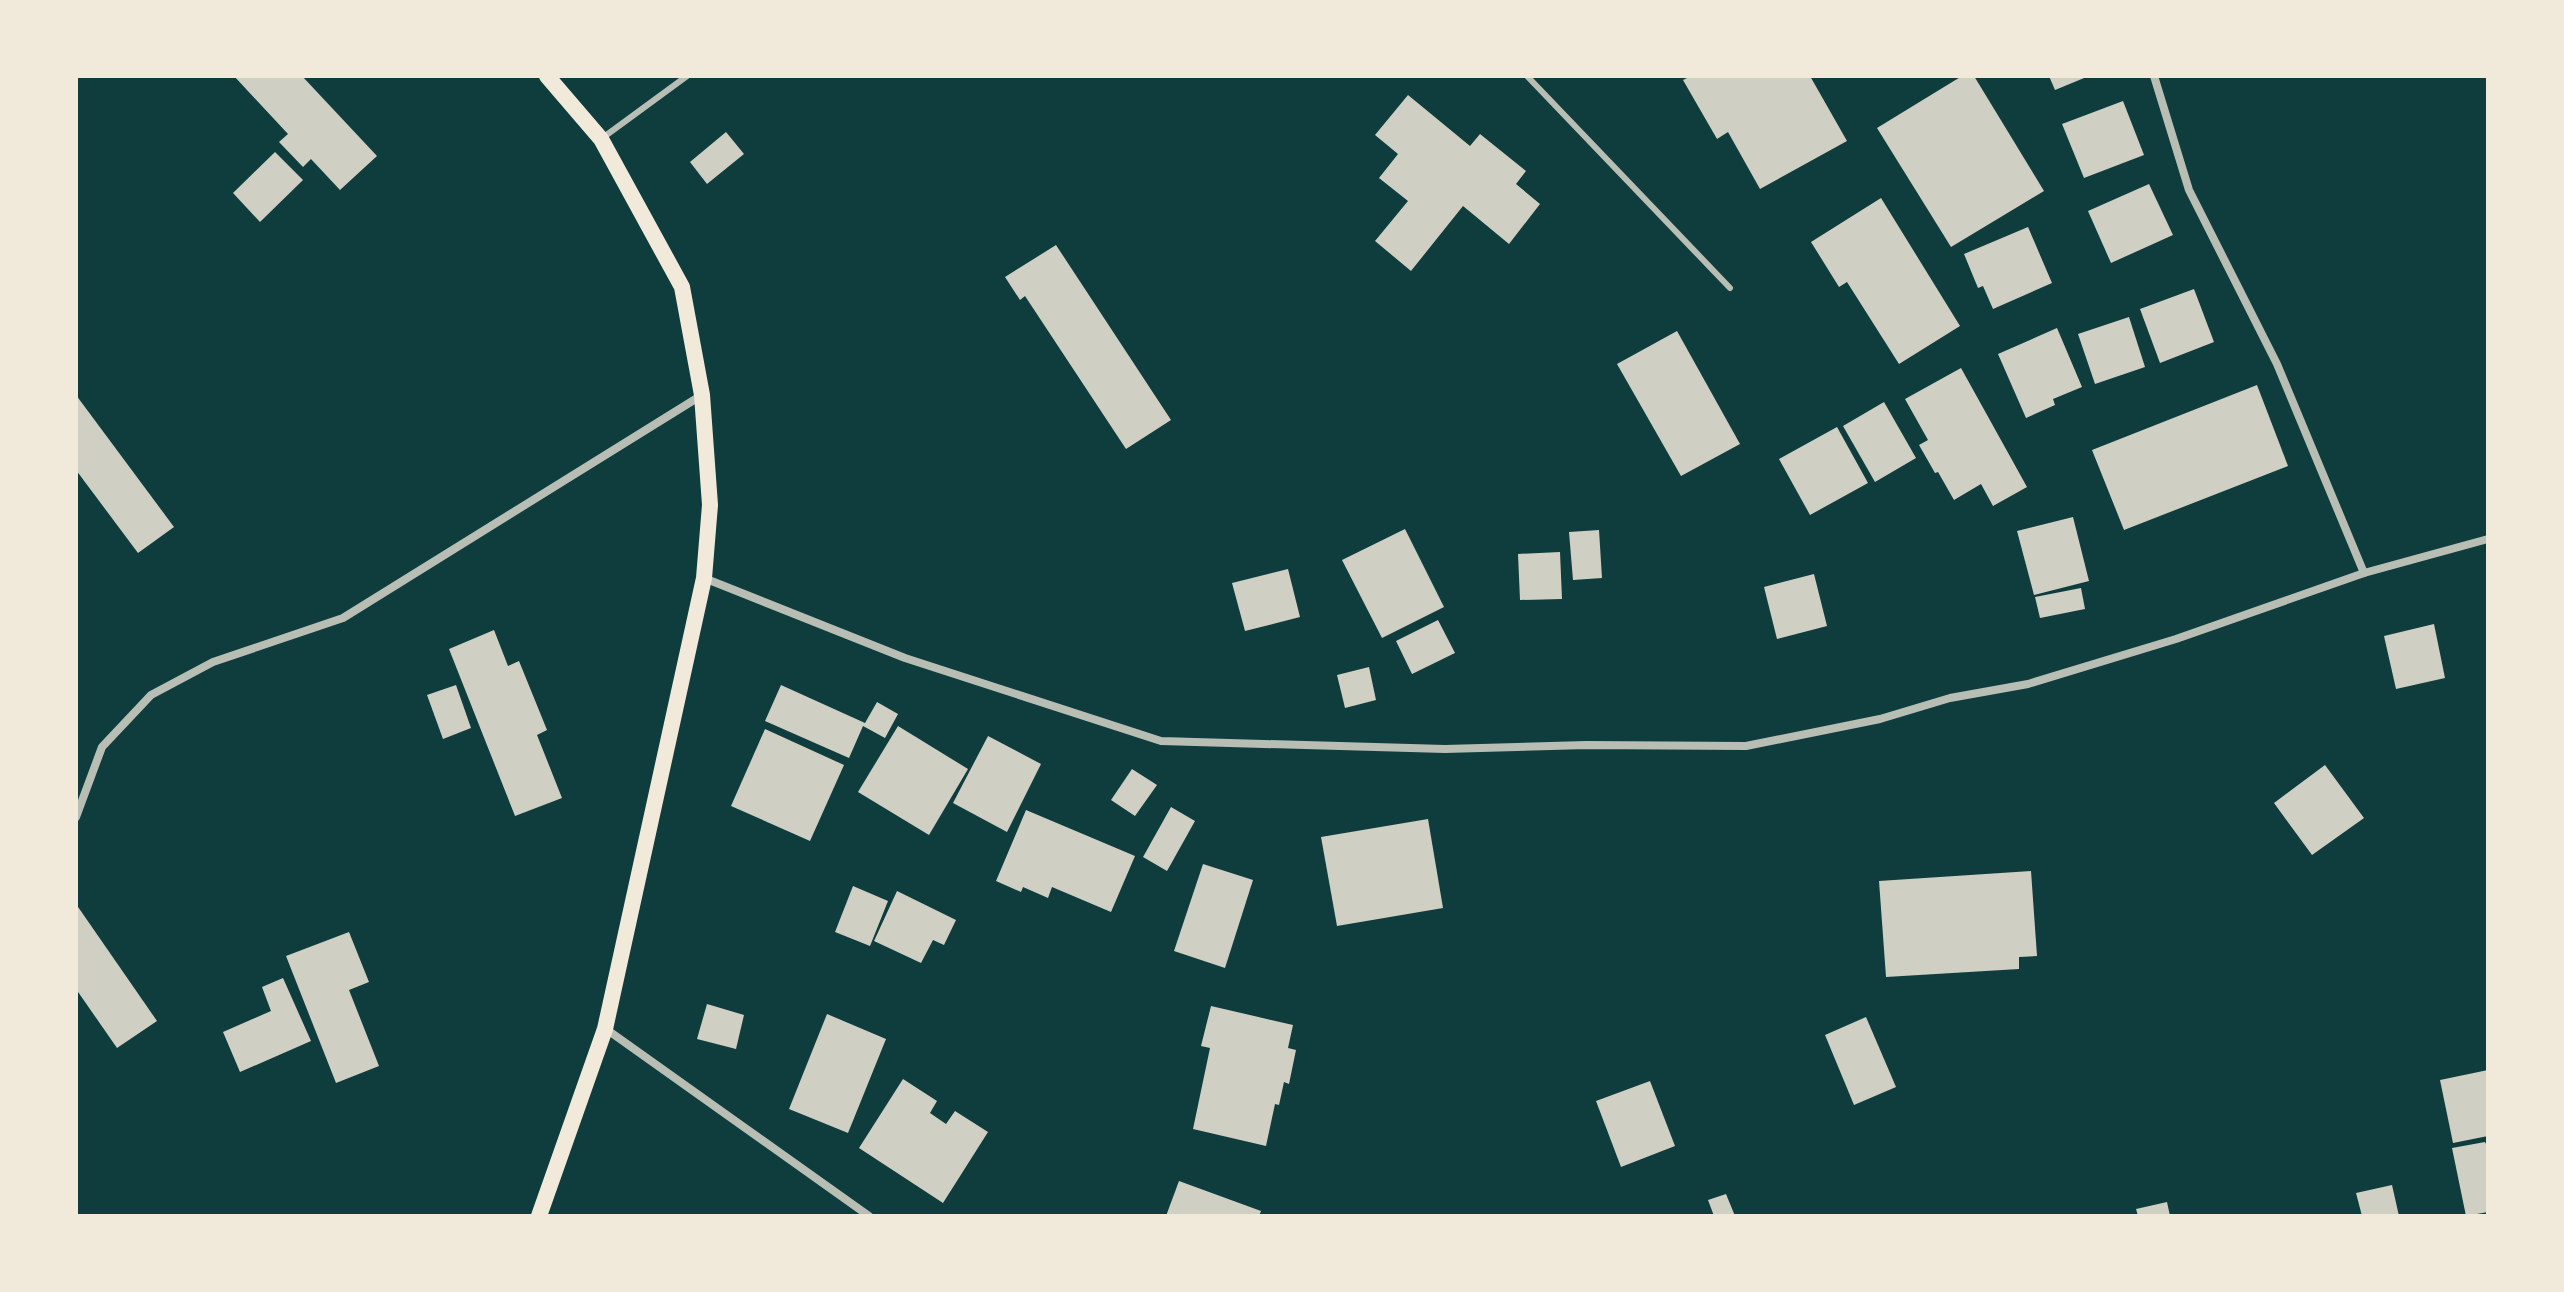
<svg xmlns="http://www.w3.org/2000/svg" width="2564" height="1292" font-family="'Roboto Serif',serif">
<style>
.building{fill:#cfcfc3}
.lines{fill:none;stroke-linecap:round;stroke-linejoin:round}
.service{stroke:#b8beb3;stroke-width:6}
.minor{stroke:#b8beb3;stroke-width:8}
.secondary{stroke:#f1e9da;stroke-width:16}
</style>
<rect width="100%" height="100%" fill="#0f3d3e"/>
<g class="building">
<path d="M 234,76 L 302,76 L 377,156 L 340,190 L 311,159 L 303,167 L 279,142 L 288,134 Z"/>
<path d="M 1691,76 L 1810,76 L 1847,141 L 1760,189 L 1728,132 L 1717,139 L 1683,80 Z"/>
<path d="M 1962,76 L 1974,76 L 2044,191 L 1951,247 L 1877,128 Z"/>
<path d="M 2049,76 L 2089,76 L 2055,90 Z"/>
<path d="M 1408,95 L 1470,146 L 1480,134 L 1526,171 L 1516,184 L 1540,204 L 1509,244 L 1463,206 L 1411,271 L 1375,241 L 1408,201 L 1379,178 L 1398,154 L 1375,135 Z"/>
<path d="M 2123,101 L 2144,155 L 2084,178 L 2062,124 Z"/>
<path d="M 726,132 L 744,154 L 707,184 L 690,162 Z"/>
<path d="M 275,152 L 303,180 L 260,222 L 233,193 Z"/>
<path d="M 2149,184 L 2173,235 L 2111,263 L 2088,211 Z"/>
<path d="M 1881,198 L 1960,326 L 1899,364 L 1847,282 L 1839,287 L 1811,242 Z"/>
<path d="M 2028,227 L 2052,283 L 1993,309 L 1983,286 L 1978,288 L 1964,254 Z"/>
<path d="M 1056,245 L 1171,420 L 1126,449 L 1025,296 L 1020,300 L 1005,277 Z"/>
<path d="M 2194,289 L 2214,342 L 2160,363 L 2140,309 Z"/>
<path d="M 2129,317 L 2145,367 L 2095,384 L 2078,334 Z"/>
<path d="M 2057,328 L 2082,387 L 2053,399 L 2055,405 L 2026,418 L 1998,354 Z"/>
<path d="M 1677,331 L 1740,444 L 1681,476 L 1617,364 Z"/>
<path d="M 1961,368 L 2027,487 L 1993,506 L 1981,484 L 1954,500 L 1938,472 L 1935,473 L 1919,445 L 1928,440 L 1905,399 Z"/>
<path d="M 2257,385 L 2288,466 L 2124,530 L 2092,450 Z"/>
<path d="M 76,395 L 174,527 L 138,553 L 76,470 Z"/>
<path d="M 1884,402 L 1916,458 L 1875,482 L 1843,426 Z"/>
<path d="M 1837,427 L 1868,483 L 1810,515 L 1779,459 Z"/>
<path d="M 2073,517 L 2089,581 L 2034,595 L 2017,531 Z"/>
<path d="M 1405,529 L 1444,607 L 1382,638 L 1342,560 Z"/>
<path d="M 1599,530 L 1602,578 L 1573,580 L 1569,532 Z"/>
<path d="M 1560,552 L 1562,599 L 1520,600 L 1518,554 Z"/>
<path d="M 1288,569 L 1300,617 L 1245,631 L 1232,583 Z"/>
<path d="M 1814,574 L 1827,626 L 1777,639 L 1764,587 Z"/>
<path d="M 2081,588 L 2085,609 L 2040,618 L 2035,597 Z"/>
<path d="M 1438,620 L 1455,653 L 1412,674 L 1396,641 Z"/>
<path d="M 2434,624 L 2445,678 L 2396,689 L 2384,636 Z"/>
<path d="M 494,630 L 508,666 L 519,661 L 547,730 L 537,735 L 562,798 L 515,816 L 449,649 Z"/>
<path d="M 1369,667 L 1376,700 L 1345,708 L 1337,675 Z"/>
<path d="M 456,685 L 471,728 L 443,739 L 427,695 Z"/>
<path d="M 781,685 L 865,723 L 877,702 L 898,714 L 885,738 L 863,726 L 849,758 L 765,721 Z"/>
<path d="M 898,726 L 968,769 L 929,835 L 858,792 Z"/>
<path d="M 765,729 L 844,765 L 810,841 L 731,806 Z"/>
<path d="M 988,736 L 1041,764 L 1007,832 L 953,803 Z"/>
<path d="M 2325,765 L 2364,818 L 2312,855 L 2274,803 Z"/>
<path d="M 1132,769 L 1157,785 L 1135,816 L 1111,800 Z"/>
<path d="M 1171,807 L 1195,821 L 1167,871 L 1143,857 Z"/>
<path d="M 1026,810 L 1135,856 L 1111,912 L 1052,887 L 1048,898 L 1023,887 L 1021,892 L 996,881 Z"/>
<path d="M 1428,819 L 1443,908 L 1337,926 L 1321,837 Z"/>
<path d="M 1203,864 L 1253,880 L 1225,968 L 1174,951 Z"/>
<path d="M 2031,871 L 2037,956 L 2019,957 L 2019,969 L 1886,977 L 1879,881 Z"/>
<path d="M 853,886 L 888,901 L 870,946 L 835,932 Z"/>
<path d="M 897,891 L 956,920 L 944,945 L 933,940 L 921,963 L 874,941 Z"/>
<path d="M 76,904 L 157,1021 L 117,1048 L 76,989 Z"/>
<path d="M 349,932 L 369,982 L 349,990 L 379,1066 L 336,1083 L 286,956 Z"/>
<path d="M 283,978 L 311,1041 L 240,1072 L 223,1032 L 271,1011 L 262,987 Z"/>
<path d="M 707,1004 L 744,1015 L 736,1049 L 697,1039 Z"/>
<path d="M 1211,1006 L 1293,1025 L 1288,1048 L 1296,1050 L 1289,1084 L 1284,1082 L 1279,1105 L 1275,1104 L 1266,1146 L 1193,1129 L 1210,1048 L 1201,1046 Z"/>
<path d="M 827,1014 L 886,1039 L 848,1133 L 789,1109 Z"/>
<path d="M 1866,1017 L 1896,1087 L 1854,1105 L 1825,1035 Z"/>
<path d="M 2488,1070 L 2488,1136 L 2453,1143 L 2440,1080 Z"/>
<path d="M 903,1079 L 937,1101 L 930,1113 L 946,1124 L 955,1111 L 988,1132 L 943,1203 L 859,1148 Z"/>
<path d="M 1650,1081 L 1675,1146 L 1621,1167 L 1596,1101 Z"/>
<path d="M 2485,1142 L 2488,1148 L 2488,1212 L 2466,1216 L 2452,1148 Z"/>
<path d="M 1179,1181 L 1261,1211 L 1259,1216 L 1166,1216 Z"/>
<path d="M 2392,1185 L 2399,1216 L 2362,1216 L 2356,1193 Z"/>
<path d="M 1726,1194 L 1735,1216 L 1714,1216 L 1708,1200 Z"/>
<path d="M 2167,1202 L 2170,1216 L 2138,1216 L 2136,1209 Z"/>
</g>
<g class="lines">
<g class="service">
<path d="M 1527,76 L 1730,288"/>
<path d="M 601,139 L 687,76"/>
</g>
<g class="minor">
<path d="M 2154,76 L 2189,190 L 2277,364 L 2364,573"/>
<path d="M 704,578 L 905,658 L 1161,741 L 1445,749 L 1586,745 L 1746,746 L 1880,719 L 1950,698 L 2028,684 L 2176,639 L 2364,573 L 2488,539"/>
<path d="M 76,817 L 102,747 L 151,695 L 213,662 L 343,618 L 702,395"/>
<path d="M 606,1029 L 869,1216"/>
</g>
<path class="secondary" d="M 539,1216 L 605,1029 L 704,578 L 710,505 L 702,395 L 682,287 L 601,139 L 547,76"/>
</g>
<rect width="2564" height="1292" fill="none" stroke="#f1e9da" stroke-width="156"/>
</svg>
